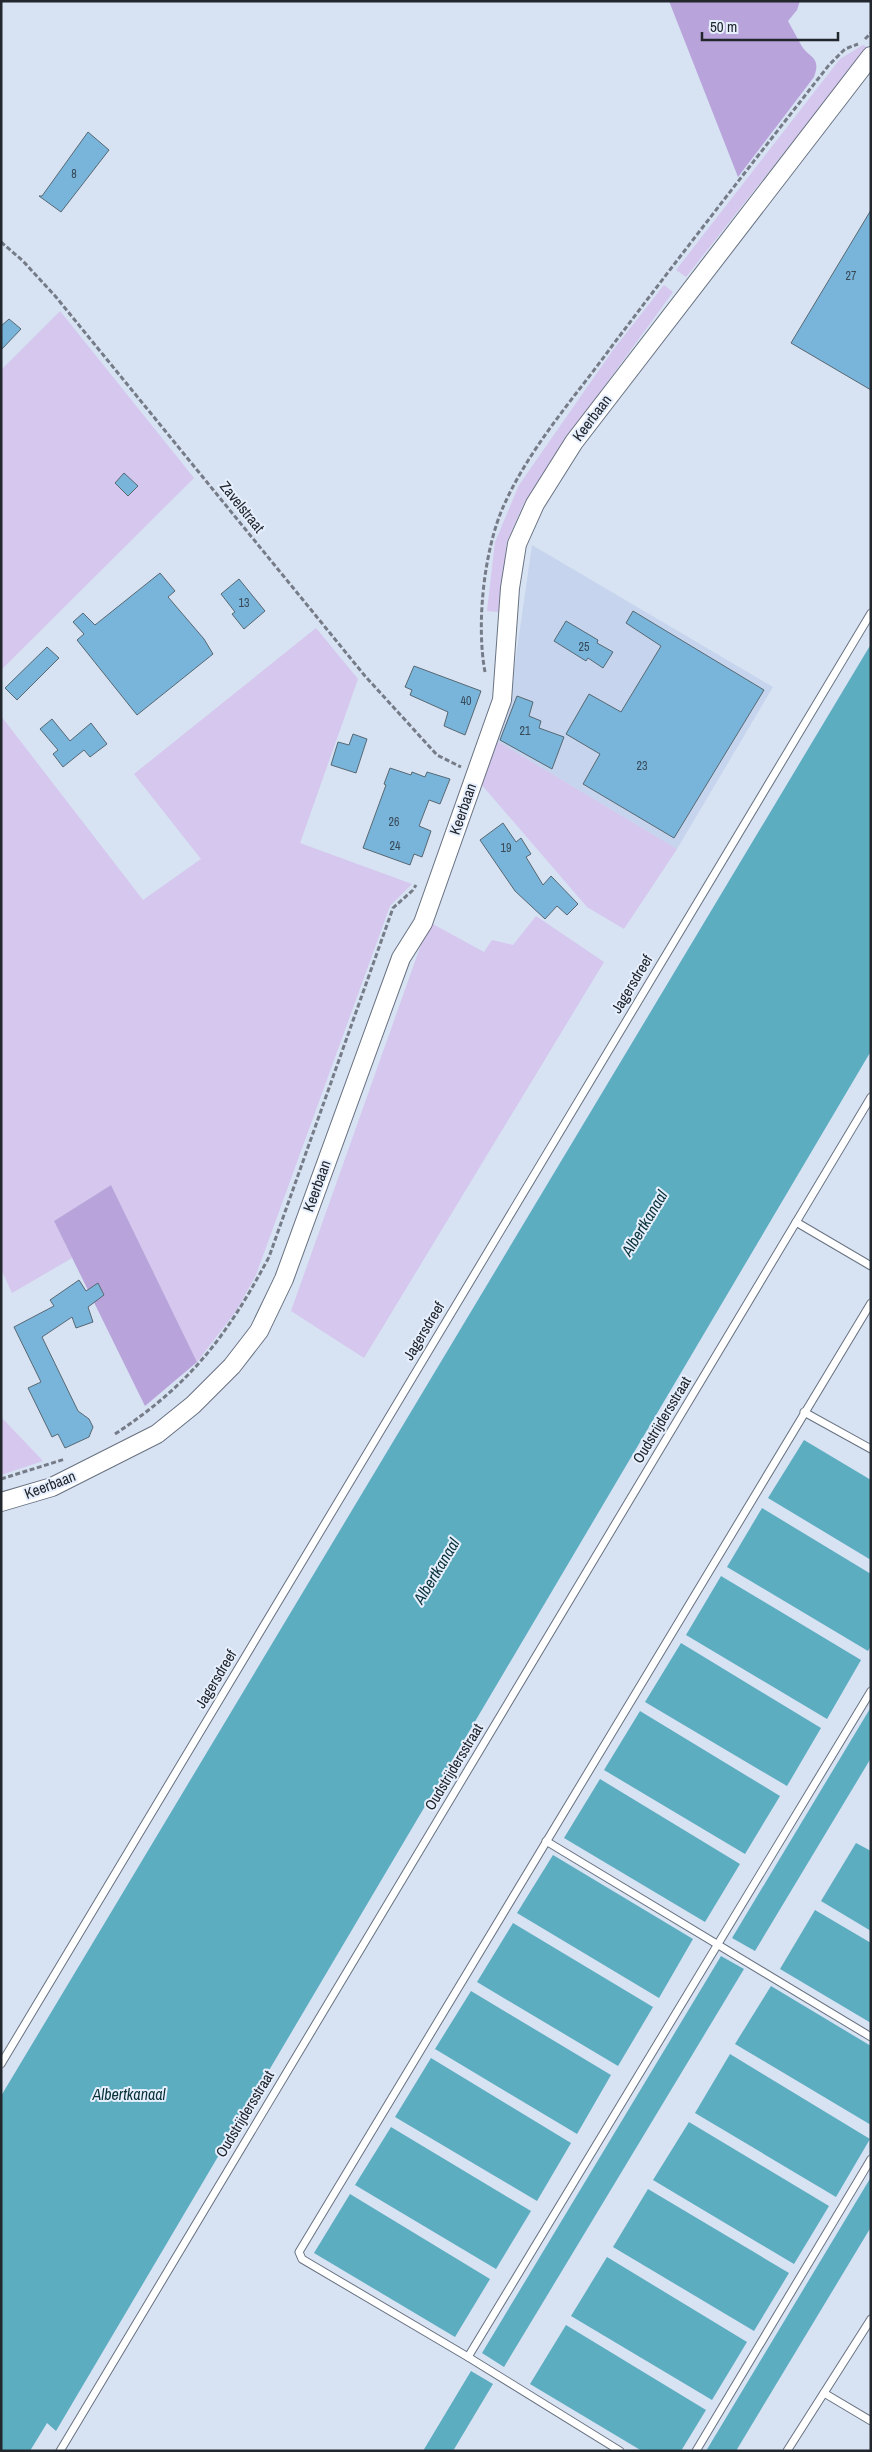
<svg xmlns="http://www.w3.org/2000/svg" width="872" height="2452" font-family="'Archivo Narrow',sans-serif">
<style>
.built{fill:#c6d5ed}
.green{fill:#d5c7ed}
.forest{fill:#b9a3db}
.water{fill:#5dadc1}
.building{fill:#79b5db;stroke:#576872}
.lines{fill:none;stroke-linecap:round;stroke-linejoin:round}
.service-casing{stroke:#687281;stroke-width:9}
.tertiary-casing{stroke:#687281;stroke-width:20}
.path{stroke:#757c87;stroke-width:3;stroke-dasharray:5 2.5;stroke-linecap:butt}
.service{stroke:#fff;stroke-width:7}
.tertiary{stroke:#fff;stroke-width:18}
.labels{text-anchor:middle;stroke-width:4;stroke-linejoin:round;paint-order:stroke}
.number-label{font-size:12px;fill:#384a58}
.street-label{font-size:15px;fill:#22262d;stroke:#e6effd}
.water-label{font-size:16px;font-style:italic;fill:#093139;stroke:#e6effd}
</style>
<rect width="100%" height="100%" fill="#d7e2f3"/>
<path class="built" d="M 532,545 L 773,687 L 677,849 L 497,741 L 513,677 Z"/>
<g class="green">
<path d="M 863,45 L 867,47 L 686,277 L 676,270 L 840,59 Z"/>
<path d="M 664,285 L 673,292 L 555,454 L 523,505 L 507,542 L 499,612 L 487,611 L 495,542 L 519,485 L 613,350 Z"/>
<path d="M 60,311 L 194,478 L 1,670 L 1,370 Z"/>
<path d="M 316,628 L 358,679 L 300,843 L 412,884 L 390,906 L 256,1275 L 236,1311 L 197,1362 L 111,1185 L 54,1221 L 72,1258 L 12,1293 L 1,1269 L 1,716 L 143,900 L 201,859 L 134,774 Z"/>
<path d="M 497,741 L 677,849 L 624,929 L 587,907 L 481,784 Z"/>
<path d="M 536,916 L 604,962 L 364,1358 L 291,1311 L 429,922 L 484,952 L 492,940 L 513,945 Z"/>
<path d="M 1,1417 L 43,1461 L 1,1475 Z"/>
</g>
<g class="forest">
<path d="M 669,1 L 800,1 L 797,10 L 788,21 C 792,28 796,36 800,43 C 808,59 822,55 814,77 L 738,177 Z"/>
<path d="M 111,1185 L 197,1362 L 145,1406 L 54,1221 Z"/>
</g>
<g class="water">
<path d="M 871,644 L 871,1051 L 56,2431 L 47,2423 L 30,2451 L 1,2451 L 1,2096 Z"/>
<path d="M 804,1440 L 871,1480 L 871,1560 L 768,1498 Z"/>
<path d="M 762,1508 L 871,1574 L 871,1646 L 868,1651 L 727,1567 Z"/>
<path d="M 721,1576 L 861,1660 L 827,1719 L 686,1635 Z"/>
<path d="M 681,1643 L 821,1728 L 787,1786 L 645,1702 Z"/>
<path d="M 871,1707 L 871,1758 L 755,1951 L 732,1938 Z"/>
<path d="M 640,1711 L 780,1796 L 745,1854 L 604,1770 Z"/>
<path d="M 600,1779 L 740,1864 L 705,1922 L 564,1838 Z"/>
<path d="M 856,1843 L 871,1851 L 871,1931 L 821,1901 Z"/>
<path d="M 553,1855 L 693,1939 L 659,1998 L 517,1913 Z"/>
<path d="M 815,1910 L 871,1943 L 871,2023 L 780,1969 Z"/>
<path d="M 513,1923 L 653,2007 L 618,2066 L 477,1982 Z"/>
<path d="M 721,1956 L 744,1969 L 504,2367 L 482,2353 Z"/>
<path d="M 771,1986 L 871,2046 L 871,2125 L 735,2044 Z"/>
<path d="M 471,1991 L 611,2075 L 577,2134 L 435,2049 Z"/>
<path d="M 730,2054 L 870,2139 L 836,2197 L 695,2113 Z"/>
<path d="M 431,2058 L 571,2143 L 537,2201 L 395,2117 Z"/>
<path d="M 689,2122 L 829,2206 L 794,2264 L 653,2180 Z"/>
<path d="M 391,2127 L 531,2211 L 496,2269 L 355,2185 Z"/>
<path d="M 871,2177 L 871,2227 L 736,2451 L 706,2451 Z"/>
<path d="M 648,2189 L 789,2273 L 754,2331 L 613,2247 Z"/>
<path d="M 350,2194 L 490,2279 L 455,2337 L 314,2253 Z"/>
<path d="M 607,2257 L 747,2342 L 712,2400 L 571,2316 Z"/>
<path d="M 566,2325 L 706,2410 L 681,2451 L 642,2451 L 530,2384 Z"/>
<path d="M 471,2371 L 493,2384 L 453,2451 L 423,2451 Z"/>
</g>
<g class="building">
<path d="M 88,132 L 109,150 L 61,212 L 39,196 L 42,196 Z"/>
<path d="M 871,210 L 871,390 L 791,343 Z"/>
<path d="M 9,319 L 21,329 L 1,350 L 1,326 Z"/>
<path d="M 124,473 L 138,486 L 128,496 L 115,483 Z"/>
<path d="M 160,573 L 175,591 L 168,597 L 204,639 L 213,654 L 137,715 L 77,640 L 84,634 L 73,622 L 83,613 L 95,625 Z"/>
<path d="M 239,579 L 265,611 L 244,629 L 232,614 L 235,612 L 221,594 Z"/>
<path d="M 633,611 L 764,690 L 674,838 L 583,784 L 600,754 L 566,734 L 589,694 L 621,712 L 661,646 L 626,623 Z"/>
<path d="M 566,621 L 598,640 L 597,643 L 613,652 L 603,668 L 588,658 L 586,661 L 554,641 Z"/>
<path d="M 47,647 L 59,658 L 17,700 L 5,688 Z"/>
<path d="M 414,666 L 481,691 L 465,735 L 444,726 L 448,712 L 410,695 L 412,690 L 405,687 Z"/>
<path d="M 517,696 L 533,702 L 529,716 L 541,721 L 539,728 L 564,737 L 552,769 L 500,740 Z"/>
<path d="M 52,719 L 70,741 L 91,723 L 107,744 L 90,757 L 84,750 L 63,767 L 53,754 L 58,750 L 40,729 Z"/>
<path d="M 353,734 L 367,739 L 356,773 L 331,765 L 338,742 L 349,745 Z"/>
<path d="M 390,768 L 411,775 L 412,772 L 425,777 L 427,772 L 450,779 L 440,804 L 429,800 L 419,826 L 431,831 L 422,857 L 414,854 L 410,865 L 363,848 L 386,785 L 384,784 Z"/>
<path d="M 503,823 L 516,842 L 521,838 L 531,854 L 526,857 L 543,885 L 551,876 L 578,904 L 567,915 L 557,906 L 545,919 L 515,891 L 480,840 Z"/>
<path d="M 79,1280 L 86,1291 L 98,1283 L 104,1295 L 88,1307 L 93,1322 L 76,1328 L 72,1317 L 42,1337 L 78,1411 L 89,1419 L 93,1427 L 89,1437 L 65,1448 L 58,1434 L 52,1437 L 28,1388 L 41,1382 L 14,1327 L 54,1306 L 50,1300 Z"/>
</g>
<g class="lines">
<g class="service-casing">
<g id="service">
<path d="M 796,1222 L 871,1266"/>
<path d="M 804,1412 L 871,1449"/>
<path d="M 546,1841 L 871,2037"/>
<path d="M 1,2064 L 871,613"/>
<path d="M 468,2357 L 871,1691"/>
<path d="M 824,2393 L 871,2421"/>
<path d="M 60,2451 L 871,1097"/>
<path d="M 620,2451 L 468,2357 L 302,2259 L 299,2252 L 871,1303"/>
<path d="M 696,2451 L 871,2159"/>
<path d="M 787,2451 L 871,2319"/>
</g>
</g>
<g class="tertiary-casing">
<path id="tertiary" d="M 1,1502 L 52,1487 L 157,1434 L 193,1405 L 232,1366 L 259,1331 L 284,1279 L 401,958 L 423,923 L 502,700 L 510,588 L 517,544 L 535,504 L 574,442 L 871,56"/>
</g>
<g class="path">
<path d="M 865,39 L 871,33"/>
<path d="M 1,242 L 23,261 L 56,297 L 365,676 L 437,755 L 461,767"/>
<path d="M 485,672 C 476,624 484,549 504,505 C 530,447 575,397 612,346 C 683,252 756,158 829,65 L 845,49 L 858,44"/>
<path d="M 115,1434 C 191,1384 227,1336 269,1257 L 393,908 L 413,890 L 416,885"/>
<path d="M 1,1479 L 65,1459"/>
</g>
<use href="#service" class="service"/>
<use href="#tertiary" class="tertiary"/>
</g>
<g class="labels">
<g class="number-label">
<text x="74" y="178">8</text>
<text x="851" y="280">27</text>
<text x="244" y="607">13</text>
<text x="584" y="651">25</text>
<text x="466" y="705">40</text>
<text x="525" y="735">21</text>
<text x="642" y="770">23</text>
<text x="394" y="826">26</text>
<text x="395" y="850">24</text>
<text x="506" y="852">19</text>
</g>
<g class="street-label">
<text transform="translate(592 418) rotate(-53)" y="5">Keerbaan</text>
<text transform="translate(242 507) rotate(51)" y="5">Zavelstraat</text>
<text transform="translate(463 809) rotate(-71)" y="5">Keerbaan</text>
<text transform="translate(632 984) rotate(-59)" y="5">Jagersdreef</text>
<text transform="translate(317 1186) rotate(-70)" y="5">Keerbaan</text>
<text transform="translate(424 1331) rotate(-59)" y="5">Jagersdreef</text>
<text transform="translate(662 1420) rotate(-59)" y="5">Oudstrijdersstraat</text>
<text transform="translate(50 1485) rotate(-21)" y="5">Keerbaan</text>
<text transform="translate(216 1679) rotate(-59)" y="5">Jagersdreef</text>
<text transform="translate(454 1767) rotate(-59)" y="5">Oudstrijdersstraat</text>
<text transform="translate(245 2114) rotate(-59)" y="5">Oudstrijdersstraat</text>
</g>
<g class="water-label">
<text transform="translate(644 1223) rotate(-59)" y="6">Albertkanaal</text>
<text transform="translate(436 1571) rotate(-59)" y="6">Albertkanaal</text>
<text x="129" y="2100">Albertkanaal</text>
</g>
</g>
<rect width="872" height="2452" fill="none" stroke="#22262d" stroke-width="5"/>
<path d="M702 32v8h136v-8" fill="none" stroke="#22262d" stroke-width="2.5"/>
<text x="710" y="32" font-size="15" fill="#22262d" stroke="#e6effd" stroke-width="4" paint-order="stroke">50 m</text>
</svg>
